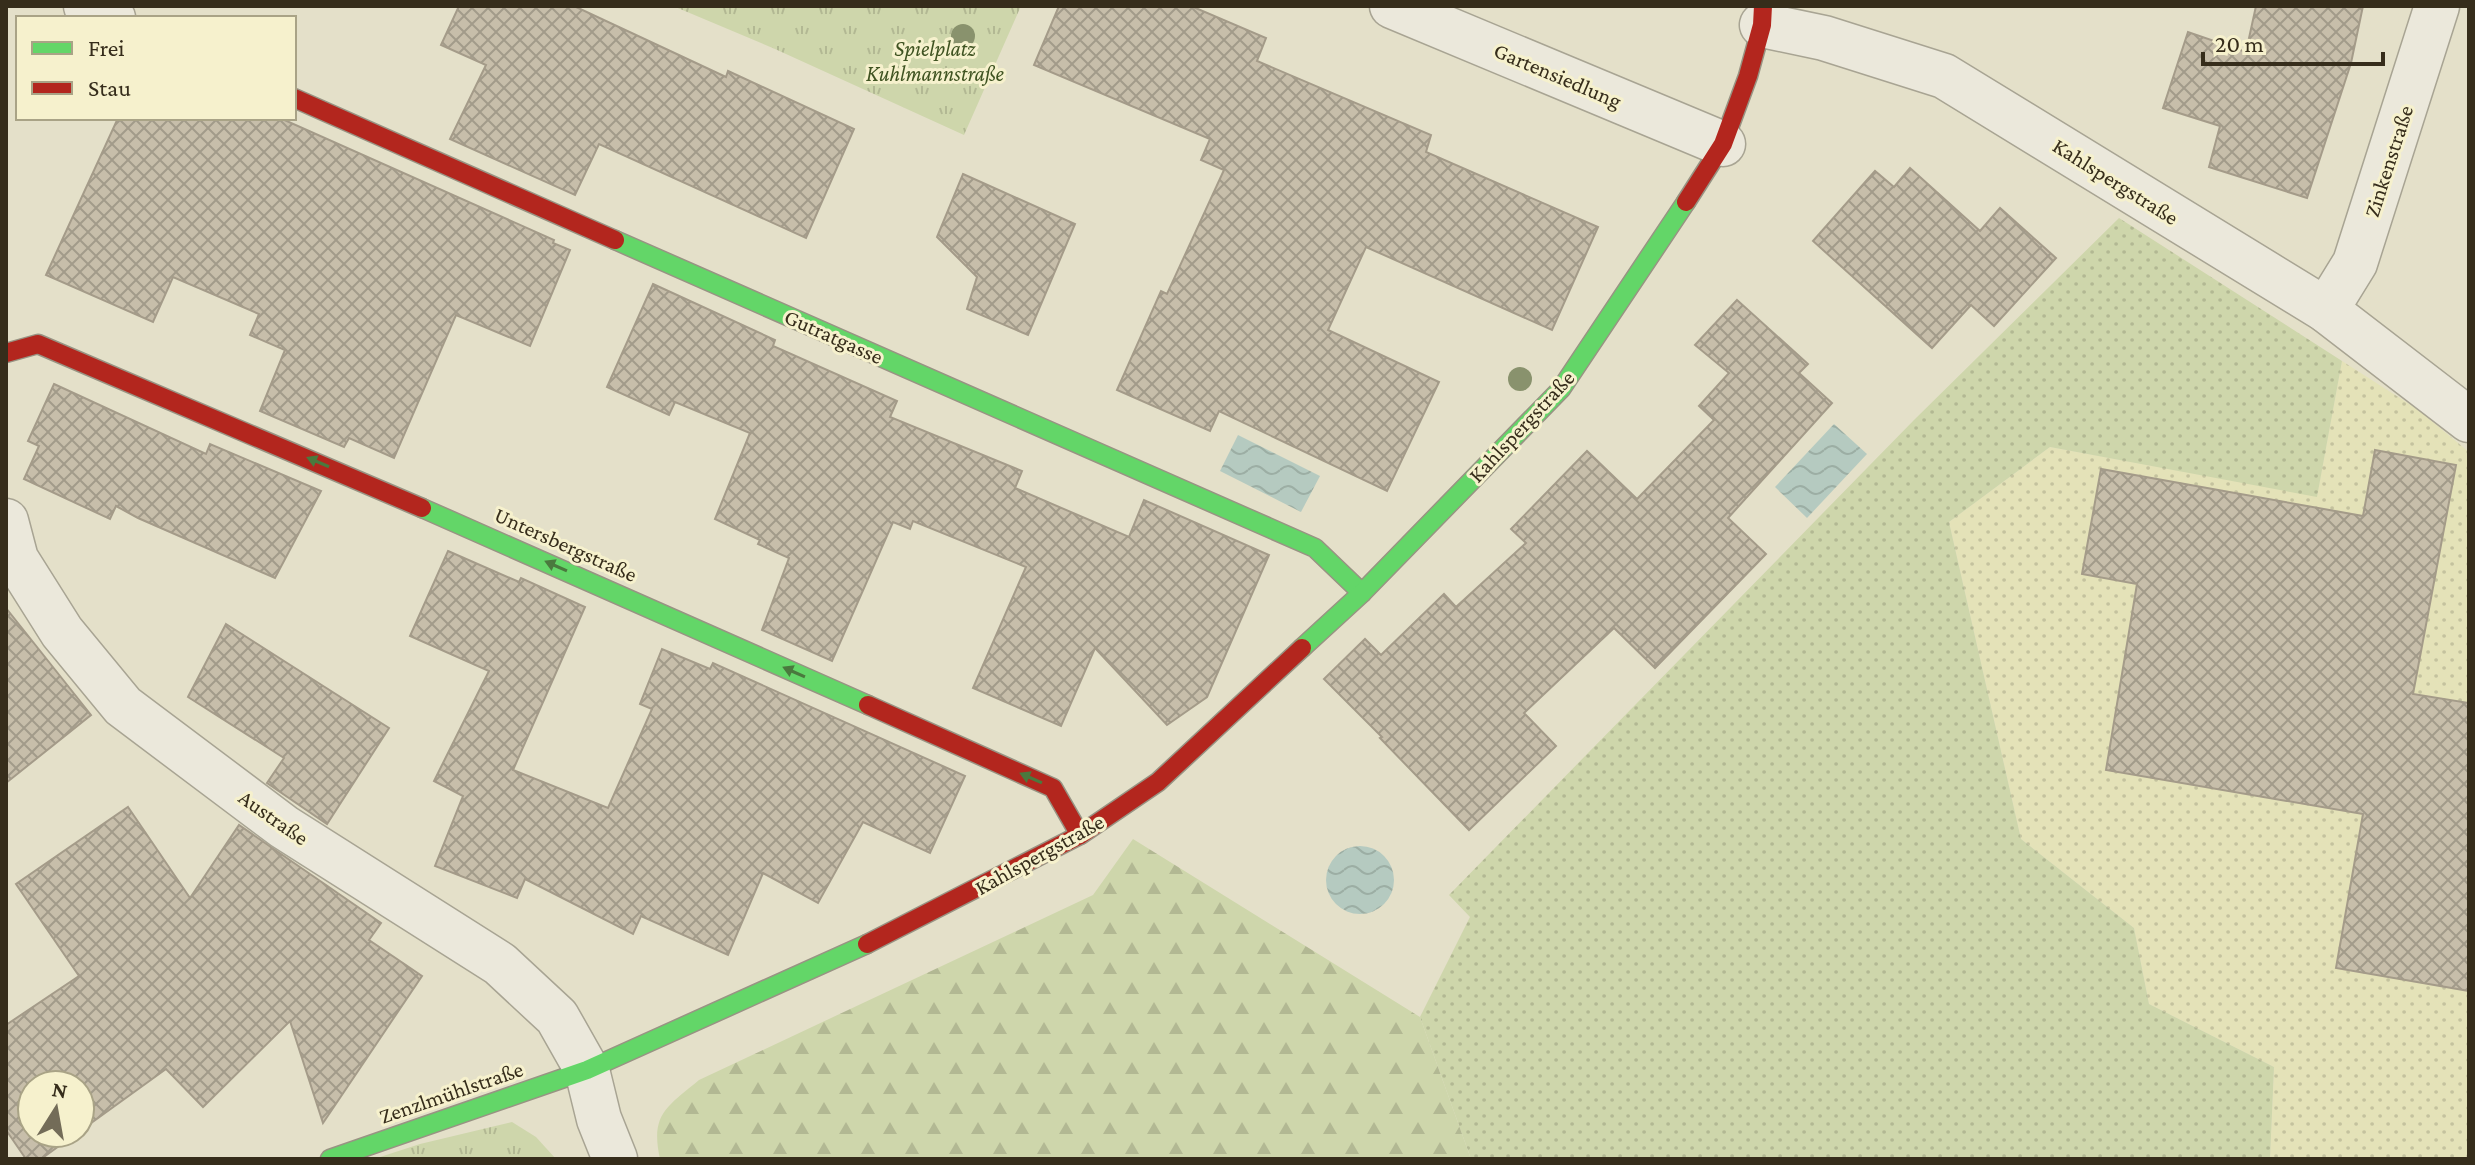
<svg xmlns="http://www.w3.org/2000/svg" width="2475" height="1165" font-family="'Crimson Pro',serif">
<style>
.farmland{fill:url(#farmland-dots)}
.grass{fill:url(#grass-dots)}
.forest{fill:url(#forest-firs)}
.park{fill:url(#park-tufts)}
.water{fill:url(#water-waves)}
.building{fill:url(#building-cross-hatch);stroke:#a49b89;stroke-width:2}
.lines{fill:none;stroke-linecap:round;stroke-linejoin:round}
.street-casing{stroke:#a8a493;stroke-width:47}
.fast-casing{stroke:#989383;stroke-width:21}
.jam-casing{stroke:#989383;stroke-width:21}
.street{stroke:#ebe8db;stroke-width:44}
.fast{stroke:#63d668;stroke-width:18}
.jam{stroke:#b3261e;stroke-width:18}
.tree{fill:#89926d}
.oneway{fill:#4a793e}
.labels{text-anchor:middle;stroke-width:6;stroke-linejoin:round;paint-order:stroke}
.park-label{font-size:22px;font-style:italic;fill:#3f5321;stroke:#f6f1cd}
.street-label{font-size:22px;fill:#362d1b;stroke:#f6f1cd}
</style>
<defs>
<pattern id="farmland-dots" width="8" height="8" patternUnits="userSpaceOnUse" patternTransform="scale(2)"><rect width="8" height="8" fill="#e4e2b8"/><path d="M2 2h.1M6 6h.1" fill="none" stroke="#c4c29e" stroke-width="1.8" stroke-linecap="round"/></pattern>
<pattern id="grass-dots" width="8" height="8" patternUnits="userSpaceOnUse" patternTransform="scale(2)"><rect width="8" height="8" fill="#ced6ab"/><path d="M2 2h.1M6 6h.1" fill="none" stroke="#b2b893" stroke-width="1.8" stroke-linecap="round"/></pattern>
<pattern id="forest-firs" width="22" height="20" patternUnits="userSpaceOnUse" patternTransform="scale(2)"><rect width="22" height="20" fill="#ced6ab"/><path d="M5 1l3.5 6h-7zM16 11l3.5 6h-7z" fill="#b2b893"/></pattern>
<pattern id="park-tufts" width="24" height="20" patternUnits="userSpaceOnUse" patternTransform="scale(2)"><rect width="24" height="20" fill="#ced6ab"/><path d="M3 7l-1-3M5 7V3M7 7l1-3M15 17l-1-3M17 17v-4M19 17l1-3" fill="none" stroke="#b2b893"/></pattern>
<pattern id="water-waves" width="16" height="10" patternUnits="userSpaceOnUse" patternTransform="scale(2)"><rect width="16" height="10" fill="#b5cac0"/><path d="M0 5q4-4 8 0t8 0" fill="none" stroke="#9caea4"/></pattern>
<pattern id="building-cross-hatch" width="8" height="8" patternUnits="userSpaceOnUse" patternTransform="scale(2)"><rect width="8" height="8" fill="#c7beaa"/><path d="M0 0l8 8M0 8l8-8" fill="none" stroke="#a29b8a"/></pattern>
</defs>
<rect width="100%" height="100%" fill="#e4e0c9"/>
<path class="farmland" d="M 2342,361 L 2417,409 L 2469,452 L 2469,1159 L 2270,1159 L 2274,1067 L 2149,1004 L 2134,928 L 2021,839 L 1949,522 L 2050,447 L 2317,496 Z"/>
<path class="grass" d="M 2119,218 L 2342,361 L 2317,497 L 2050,447 L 1949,522 L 2021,839 L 2134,928 L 2149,1004 L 2274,1067 L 2270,1159 L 1471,1159 L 1420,1017 L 1470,917 L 1449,895 L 1914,420 Z"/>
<path class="forest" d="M 1133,839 L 1420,1017 L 1471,1159 L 660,1159 C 650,1114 667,1107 699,1080 L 1093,895 Z"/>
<g class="park">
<path d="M 673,6 L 1021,6 L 964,135 L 775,49 Z"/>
<path d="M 512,1122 L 536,1137 L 556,1159 L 374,1159 L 420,1144 Z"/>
</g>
<g class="water">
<path d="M 1834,424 L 1867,454 L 1807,518 L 1775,487 Z"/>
<path d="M 1238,435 L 1320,476 L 1301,512 L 1220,471 Z"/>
<circle cx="1360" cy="880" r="34"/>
</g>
<g class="building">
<path d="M 459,6 L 574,6 L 726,77 L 728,71 L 854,129 L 806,238 L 599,144 L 575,195 L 450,139 L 486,65 L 441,45 Z"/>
<path d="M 1059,6 L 1191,6 L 1266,38 L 1257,61 L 1431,135 L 1426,152 L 1598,227 L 1552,330 L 1366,247 L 1328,330 L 1439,382 L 1387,491 L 1219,411 L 1210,431 L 1117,390 L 1161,291 L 1167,294 L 1224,170 L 1201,160 L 1210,139 L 1034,65 Z"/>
<path d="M 2256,6 L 2363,6 L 2351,63 L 2307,198 L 2209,167 L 2220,126 L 2163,108 L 2188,32 L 2246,52 Z"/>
<path d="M 118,118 L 280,118 L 554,240 L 553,243 L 570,250 L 530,346 L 456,315 L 394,458 L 349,438 L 344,447 L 260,411 L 285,350 L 250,335 L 259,314 L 173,277 L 153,322 L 46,275 Z"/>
<path d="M 1910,168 L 1980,231 L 2000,208 L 2056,258 L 1994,326 L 1971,305 L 1932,348 L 1813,241 L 1875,171 L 1894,187 Z"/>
<path d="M 963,174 L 1075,224 L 1028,335 L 967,309 L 977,277 L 937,237 Z"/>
<path d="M 653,284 L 775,340 L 773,346 L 897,401 L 890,417 L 1022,471 L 1015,488 L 1129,537 L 1144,500 L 1269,555 L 1207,697 L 1167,725 L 1095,648 L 1061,726 L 973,688 L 1026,567 L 913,521 L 910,529 L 893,522 L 832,661 L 762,630 L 789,558 L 758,544 L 760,540 L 715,519 L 750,433 L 675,402 L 669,415 L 607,387 Z"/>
<path d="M 1737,300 L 1808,364 L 1799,373 L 1832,403 L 1728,518 L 1766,554 L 1655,668 L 1614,628 L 1524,713 L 1556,746 L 1469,830 L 1380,738 L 1382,737 L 1324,679 L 1365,639 L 1381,655 L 1444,594 L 1456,607 L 1526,543 L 1511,529 L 1587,451 L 1637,499 L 1714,420 L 1699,406 L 1729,373 L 1695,345 Z"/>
<path d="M 54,384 L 206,454 L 210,444 L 321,491 L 275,578 L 138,518 L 116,506 L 110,519 L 24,479 L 39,446 L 28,441 Z"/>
<path d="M 2375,450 L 2456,465 L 2413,694 L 2469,703 L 2469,991 L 2336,968 L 2363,814 L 2106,770 L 2137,584 L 2082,574 L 2101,469 L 2363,516 Z"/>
<path d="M 448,551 L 519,582 L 521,578 L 585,607 L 513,770 L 608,808 L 652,709 L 640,704 L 662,649 L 710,669 L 713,663 L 965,776 L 930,853 L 863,822 L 818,903 L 763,873 L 728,955 L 641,916 L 633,934 L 525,879 L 517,898 L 435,866 L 463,796 L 434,781 L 489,671 L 410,636 Z"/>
<path d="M 6,608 L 91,715 L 6,783 Z"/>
<path d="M 226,624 L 389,728 L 327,824 L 267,783 L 284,758 L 188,697 Z"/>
<path d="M 128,807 L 190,898 L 239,825 L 381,923 L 369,940 L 422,976 L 323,1123 L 290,1021 L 203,1107 L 166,1069 L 80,1131 L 80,1085 L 32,1085 L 32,1133 L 77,1133 L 41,1159 L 26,1159 L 6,1130 L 6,1025 L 79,976 L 16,884 Z"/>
</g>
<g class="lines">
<g class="street-casing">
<g id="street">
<path d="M 86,6 L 113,18"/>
<path d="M 1392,6 L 1723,144"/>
<path d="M 1762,25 L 1824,38 L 1944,76 L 2326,310 L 2469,420"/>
<path d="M 2326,310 L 2355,263 L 2437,6"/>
<path d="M 6,521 L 16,559 L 62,632 L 123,706 L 284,827 L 500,964 L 557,1017 L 587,1070 L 599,1119 L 615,1159"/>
</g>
</g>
<g class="fast-casing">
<g id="fast">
<path d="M 615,240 L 1315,548 L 1362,593"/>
<path d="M 422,508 L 868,705"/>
<path d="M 1302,648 L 1362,593 L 1561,389 L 1686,202"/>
<path d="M 330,1159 L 587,1070 L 867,944"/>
</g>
</g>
<g class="jam-casing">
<g id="jam">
<path d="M 294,98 L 615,240"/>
<path d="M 1686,202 L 1723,144 L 1748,76 L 1762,25 L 1763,6"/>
<path d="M 6,353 L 38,344 L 422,508"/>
<path d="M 868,705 L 1053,788 L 1080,835"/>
<path d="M 867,944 L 1080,835 L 1158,782 L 1302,648"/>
</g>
</g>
<use href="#street" class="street"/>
<use href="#fast" class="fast"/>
<use href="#jam" class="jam"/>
</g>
<g class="tree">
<circle cx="963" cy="36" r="12"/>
<circle cx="1520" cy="379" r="12"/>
</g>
<defs><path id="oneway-solid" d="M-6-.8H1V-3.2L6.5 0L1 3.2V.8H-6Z" transform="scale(2)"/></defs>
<g class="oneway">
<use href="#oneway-solid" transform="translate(318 462) rotate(-157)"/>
<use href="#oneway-solid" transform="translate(556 566) rotate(-156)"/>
<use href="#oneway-solid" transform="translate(794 672) rotate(-156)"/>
<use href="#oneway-solid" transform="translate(1031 778) rotate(-156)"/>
</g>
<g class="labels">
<g class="park-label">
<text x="935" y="56">Spielplatz<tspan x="935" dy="25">Kuhlmannstraße</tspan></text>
</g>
<g class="street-label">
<text transform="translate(1558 75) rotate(23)" y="8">Gartensiedlung</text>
<text transform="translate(2388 161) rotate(-72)" y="8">Zinkenstraße</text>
<text transform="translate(2116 181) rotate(32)" y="8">Kahlspergstraße</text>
<text transform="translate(834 336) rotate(24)" y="8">Gutratgasse</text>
<text transform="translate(1521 426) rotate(-47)" y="8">Kahlspergstraße</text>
<text transform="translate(566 544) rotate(24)" y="8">Untersbergstraße</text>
<text transform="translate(274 817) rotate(35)" y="8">Austraße</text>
<text transform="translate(1039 854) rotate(-29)" y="8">Kahlspergstraße</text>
<text transform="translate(451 1092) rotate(-19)" y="8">Zenzlmühlstraße</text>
</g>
</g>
<rect width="2475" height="1165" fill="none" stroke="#362d1b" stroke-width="16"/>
<rect x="16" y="16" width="280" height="104" fill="#f6f1cd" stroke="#a9a386" stroke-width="2"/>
<rect x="32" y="42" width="40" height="12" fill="#63d668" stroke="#a9a386" stroke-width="2"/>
<text x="88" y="56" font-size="24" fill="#362d1b">Frei</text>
<rect x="32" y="82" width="40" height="12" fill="#b3261e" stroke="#a9a386" stroke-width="2"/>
<text x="88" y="96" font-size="24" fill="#362d1b">Stau</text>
<g transform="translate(56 1109) rotate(11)"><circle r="38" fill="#f6f1cd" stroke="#a9a386" stroke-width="2"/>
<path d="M0-6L14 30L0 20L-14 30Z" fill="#736c58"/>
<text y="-12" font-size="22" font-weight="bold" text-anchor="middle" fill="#362d1b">N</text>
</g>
<path d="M2203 52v12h180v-12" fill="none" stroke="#362d1b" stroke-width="4"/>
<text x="2215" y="52" font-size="24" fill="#362d1b" stroke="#f6f1cd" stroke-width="6" paint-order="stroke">20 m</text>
</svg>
